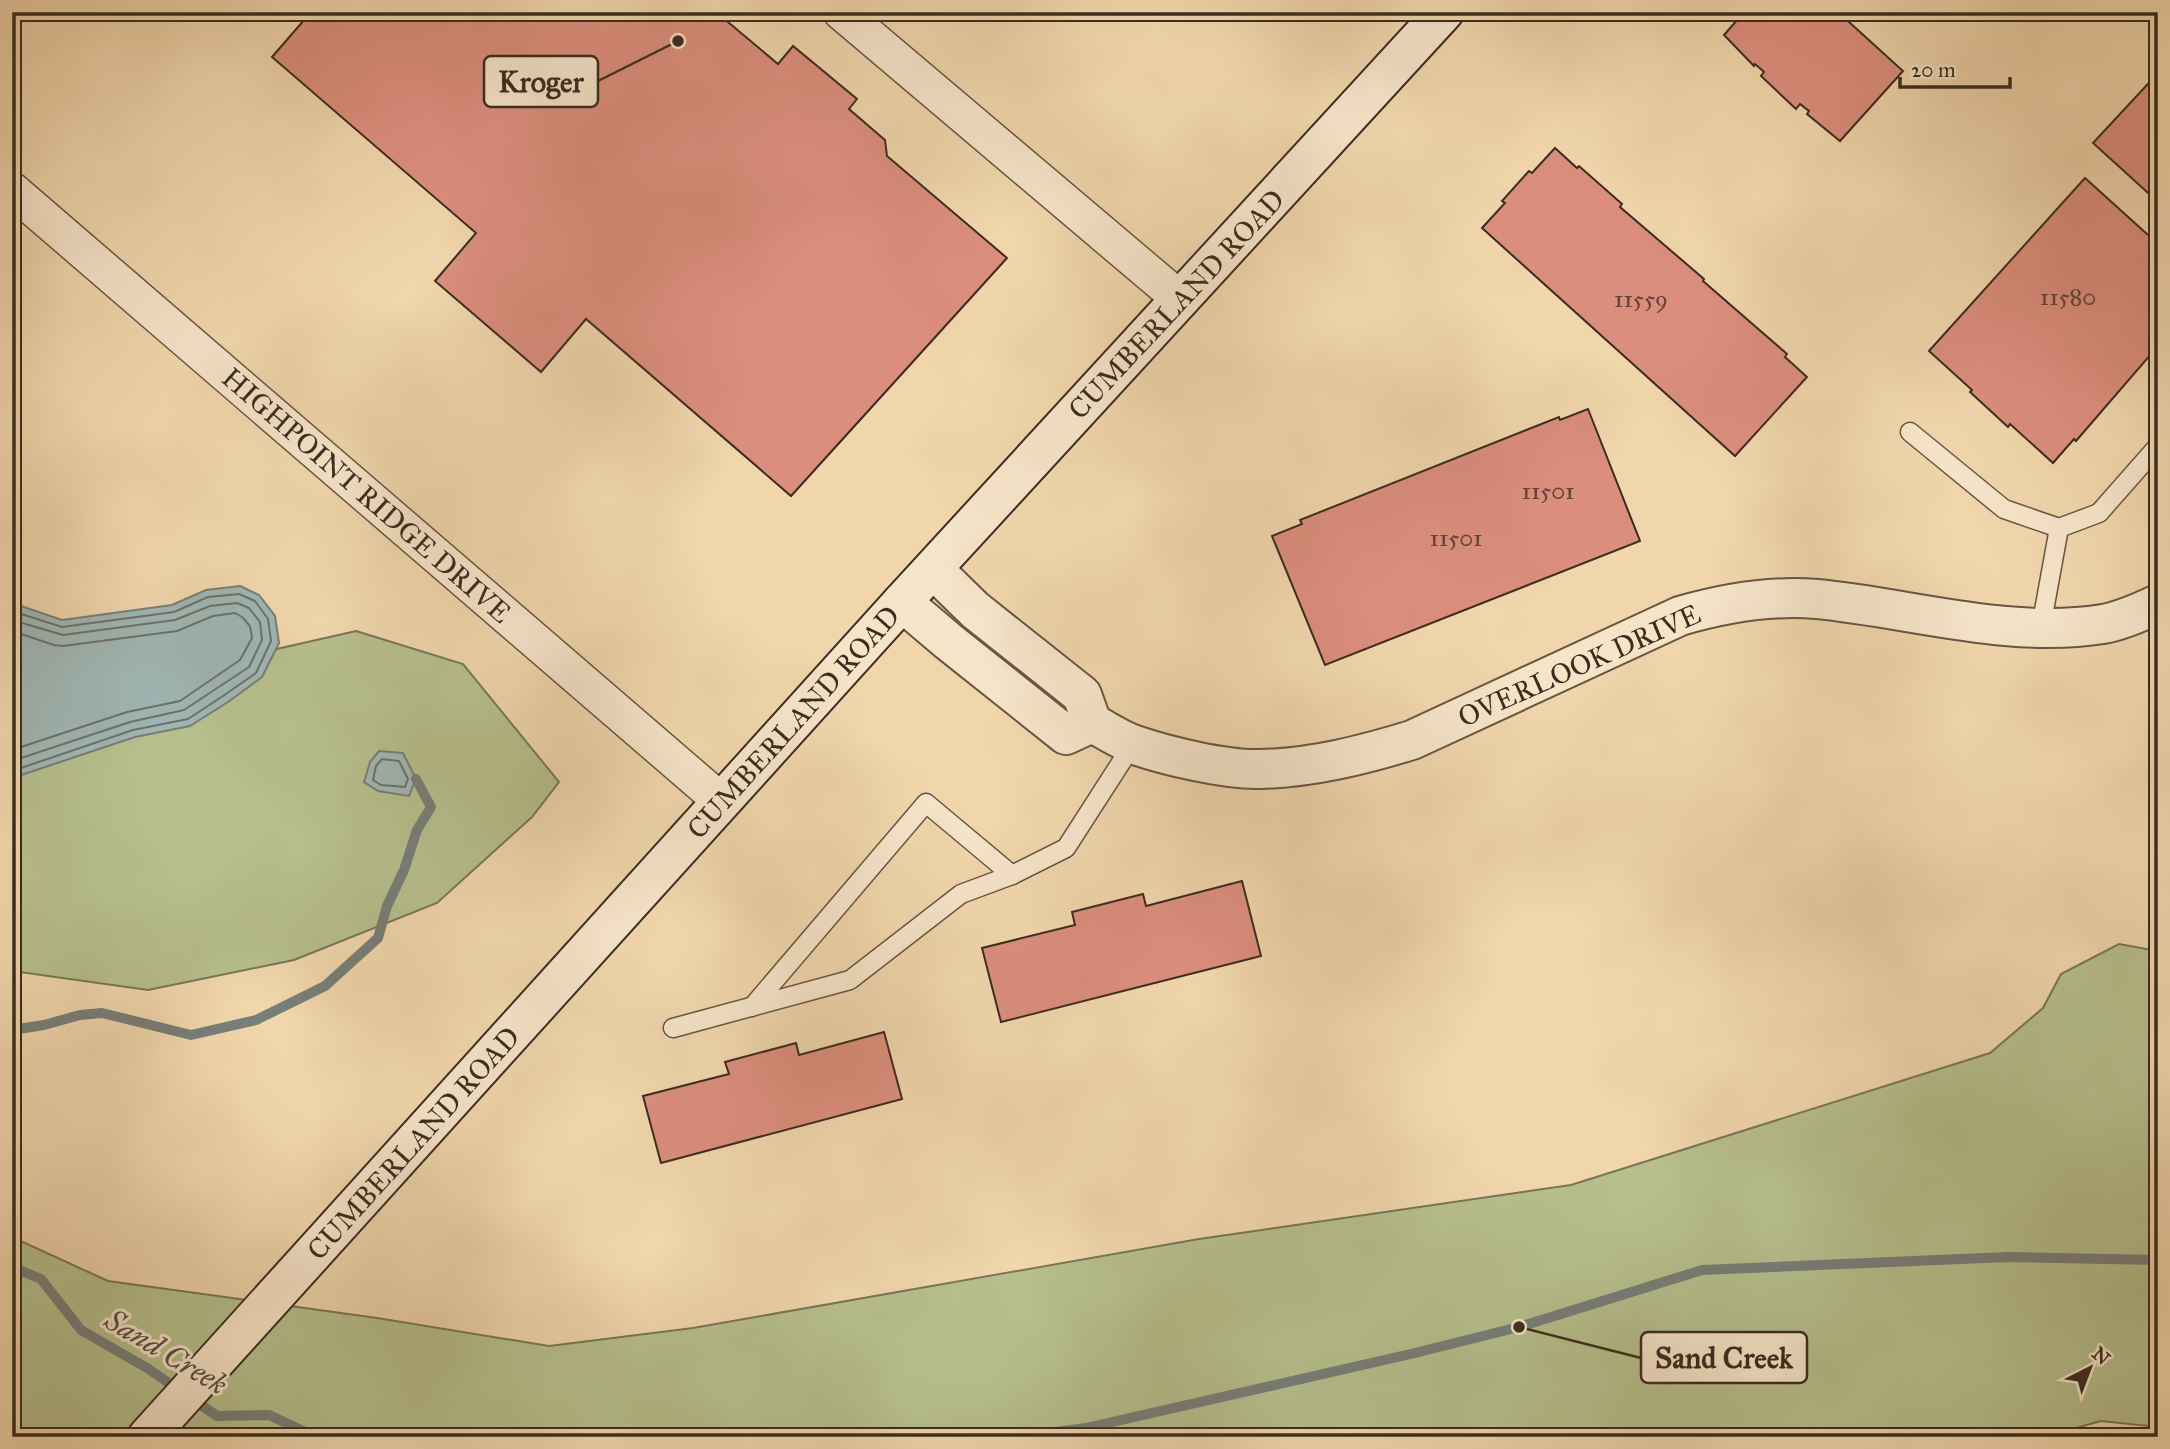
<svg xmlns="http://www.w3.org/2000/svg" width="2170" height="1449" font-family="'IM FELL Great Primer',serif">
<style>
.green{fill:#b6bf8d;stroke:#787656;stroke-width:2}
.water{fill:#9fb6b4;stroke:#777f79;stroke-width:2}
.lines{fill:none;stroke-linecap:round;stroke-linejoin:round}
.shore{stroke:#6d716a;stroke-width:2}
.stream{stroke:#777f79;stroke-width:10}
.building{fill:#dc8e7e;stroke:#3b2c20;stroke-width:2}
.service-casing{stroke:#685643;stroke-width:21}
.minor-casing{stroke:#685643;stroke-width:38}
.tertiary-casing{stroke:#685643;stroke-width:42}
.secondary-casing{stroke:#3b2c20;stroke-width:42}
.service{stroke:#f6e4c9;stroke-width:18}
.minor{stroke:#f6e4c9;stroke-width:35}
.tertiary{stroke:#f6e4c9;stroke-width:38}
.secondary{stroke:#f6e4c9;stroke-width:38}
.labels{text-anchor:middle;stroke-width:6;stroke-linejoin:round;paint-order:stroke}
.number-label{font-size:24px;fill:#634438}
.street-label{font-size:28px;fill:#3b2c20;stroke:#f6e4c9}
.water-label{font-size:30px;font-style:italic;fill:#544e45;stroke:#f6e4c9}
.leader{fill:none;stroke:#3b2c20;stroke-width:2.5}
.callout-dot{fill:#3b2c20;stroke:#f6e4c9;stroke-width:2.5}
.callout{fill:#f6e4c9;stroke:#3b2c20;stroke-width:2.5}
.callout-label{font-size:30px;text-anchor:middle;font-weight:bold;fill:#3b2c20}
</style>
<rect width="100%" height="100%" fill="#f1d6ac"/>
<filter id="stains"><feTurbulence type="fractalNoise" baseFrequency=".00286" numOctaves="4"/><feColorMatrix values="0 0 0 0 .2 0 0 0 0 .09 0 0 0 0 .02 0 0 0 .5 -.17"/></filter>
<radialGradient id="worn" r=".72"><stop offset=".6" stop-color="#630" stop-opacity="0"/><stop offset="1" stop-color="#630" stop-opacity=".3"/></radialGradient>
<g class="green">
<path d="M 356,631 L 463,664 L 559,782 L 532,817 L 437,903 L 294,960 L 148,990 L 12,971 L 12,709 Z"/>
<path d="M 2119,944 L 2158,951 L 2158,1427 L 2101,1421 L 2043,1437 L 1848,1437 L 1848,1430 L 1818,1437 L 12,1437 L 12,1237 L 108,1281 L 377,1318 L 549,1346 L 693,1328 L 1199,1239 L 1571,1185 L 1990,1053 L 2043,1008 L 2061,974 Z"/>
</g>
<g class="water">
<path d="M 240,586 L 259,595 L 275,616 L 279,643 L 262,677 L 228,702 L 190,726 L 135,737 L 12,778 L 12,603 L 62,620 L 172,605 L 206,590 Z"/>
<path d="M 379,751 L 403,753 L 416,779 L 409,796 L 378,791 L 364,782 L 370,762 Z"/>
</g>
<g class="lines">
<g class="shore">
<path d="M 12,611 L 62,627 L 174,612 L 208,597 L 239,594 L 255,601 L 268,619 L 271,641 L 256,673 L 223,696 L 188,719 L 133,730 L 12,771"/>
<path d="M 12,620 L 63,635 L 175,620 L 210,606 L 237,603 L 249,608 L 260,622 L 262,640 L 249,667 L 184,710 L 130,722 L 12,761"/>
<path d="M 12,631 L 54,645 L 63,646 L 177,631 L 213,616 L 235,613 L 242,617 L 250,626 L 252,638 L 240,660 L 180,701 L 127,712 L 12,750"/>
<path d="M 382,759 L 399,761 L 408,779 L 405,787 L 381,785 L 373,780 L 376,766 Z"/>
</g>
<g class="stream">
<path d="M 12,1030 L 44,1025 L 80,1015 L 102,1013 L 191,1035 L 256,1020 L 325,986 L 378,938 L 387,906 L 404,870 L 417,830 L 431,807 L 416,779"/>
<path d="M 12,1267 L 41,1279 L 81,1330 L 147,1368 L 179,1390"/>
<path d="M 192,1399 L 217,1416 L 269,1415 L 316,1437"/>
<path d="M 1016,1437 L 1086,1428 L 1415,1353 L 1519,1327 L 1702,1270 L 2008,1257 L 2158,1260"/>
</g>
</g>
<g class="building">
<path d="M 311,12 L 716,12 L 778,64 L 793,46 L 857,99 L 849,109 L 885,140 L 887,156 L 1007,258 L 791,496 L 586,319 L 541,372 L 435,281 L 476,233 L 272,57 Z"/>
<path d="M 1740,12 L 1838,12 L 1903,71 L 1840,141 L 1807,114 L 1809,111 L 1800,104 L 1796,109 L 1761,76 L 1764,72 L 1755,64 L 1754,66 L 1724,35 L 1739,18 L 1737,16 Z"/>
<path d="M 2158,73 L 2158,202 L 2093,143 Z"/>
<path d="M 1555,148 L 1577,168 L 1579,166 L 1622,204 L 1620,207 L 1704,279 L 1703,281 L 1787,354 L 1785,357 L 1807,377 L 1735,456 L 1482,228 L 1505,203 L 1502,201 L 1529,171 L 1532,173 Z"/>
<path d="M 2085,178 L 2158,244 L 2158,352 L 2154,356 L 2151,354 L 2076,441 L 2074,439 L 2053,463 L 2010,424 L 2008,427 L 1970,392 L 1972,390 L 1929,351 Z"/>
<path d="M 1588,409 L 1640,541 L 1325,665 L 1272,536 L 1302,524 L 1300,520 L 1559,417 L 1560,420 Z"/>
<path d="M 1242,881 L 1261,956 L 1001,1022 L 982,948 L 1075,925 L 1072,912 L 1143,894 L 1146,906 Z"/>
<path d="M 884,1032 L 902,1099 L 661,1163 L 643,1096 L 729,1074 L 725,1062 L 796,1043 L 799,1055 Z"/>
</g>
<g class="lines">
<g class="service-casing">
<g id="service">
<path d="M 1910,432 L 2004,509 L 2059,528"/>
<path d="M 2041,627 L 2059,528 L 2099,513 L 2158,446"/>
<path d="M 752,1007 L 926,803 L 1012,875"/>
<path d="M 673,1028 L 850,980 L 961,894 L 1012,875 L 1066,848 L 1133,744"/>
</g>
</g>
<g class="minor-casing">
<g id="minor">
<path d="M 841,12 L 1180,299"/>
<path d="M 12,190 L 721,801"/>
</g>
</g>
<g class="tertiary-casing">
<g id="tertiary">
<path d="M 933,569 L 975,610 L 1082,695 L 1092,723 C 1106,730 1120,740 1135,745 C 1167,756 1226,770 1260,769 C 1312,768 1363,755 1412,740 L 1680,616 C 1725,603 1770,595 1817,599 C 1911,608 2008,639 2103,624 C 2121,621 2141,612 2158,604"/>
<path d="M 902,602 L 948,641 L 1066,735 L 1092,723"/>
</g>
</g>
<g class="secondary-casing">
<path id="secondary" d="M 147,1437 L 902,602 L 1444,12"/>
</g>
<use href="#service" class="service"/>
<use href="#minor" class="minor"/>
<use href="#tertiary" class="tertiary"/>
<use href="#secondary" class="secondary"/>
</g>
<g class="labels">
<g class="number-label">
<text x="2068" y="305">11580</text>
<text x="1641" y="307">11559</text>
<text x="1548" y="499">11501</text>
<text x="1456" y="546">11501</text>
</g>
<g class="street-label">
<text transform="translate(1176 304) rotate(-47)" y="10">CUMBERLAND ROAD</text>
<text transform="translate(367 495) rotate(41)" y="10">HIGHPOINT RIDGE DRIVE</text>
<text transform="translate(1579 665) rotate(-24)" y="10">OVERLOOK DRIVE</text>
<text transform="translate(793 722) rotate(-48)" y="10">CUMBERLAND ROAD</text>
<text transform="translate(413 1143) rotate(-48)" y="10">CUMBERLAND ROAD</text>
</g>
<g class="water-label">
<text transform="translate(166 1352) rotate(31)" y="10">Sand Creek</text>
</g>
</g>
<path class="leader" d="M678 41L598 81M1519 1327L1641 1358"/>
<g class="callout-dot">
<circle cx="678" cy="41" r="7"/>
<circle cx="1519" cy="1327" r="7"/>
</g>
<g class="callout">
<rect x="484" y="56" width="114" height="51" rx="7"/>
<rect x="1641" y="1332" width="166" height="51" rx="7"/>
</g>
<g class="callout-label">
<text x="541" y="92">Kroger</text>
<text x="1724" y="1368">Sand Creek</text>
</g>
<rect width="2170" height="1449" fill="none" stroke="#f1d6ac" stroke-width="42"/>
<rect x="14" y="14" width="2142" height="1421" fill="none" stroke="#3b2c20" stroke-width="3.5"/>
<rect x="21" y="21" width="2128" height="1407" fill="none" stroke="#3b2c20" stroke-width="2"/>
<g transform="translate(2090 1368) rotate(42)" stroke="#f6e4c9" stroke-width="5" paint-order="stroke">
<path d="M0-5L12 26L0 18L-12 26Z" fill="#3b2c20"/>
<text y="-10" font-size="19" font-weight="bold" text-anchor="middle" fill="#3b2c20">N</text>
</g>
<path d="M1900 77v10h110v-10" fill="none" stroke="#3b2c20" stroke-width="3.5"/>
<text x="1911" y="77" font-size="21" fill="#3b2c20" stroke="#f6e4c9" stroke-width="5" paint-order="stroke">20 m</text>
<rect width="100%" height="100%" filter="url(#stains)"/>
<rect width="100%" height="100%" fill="url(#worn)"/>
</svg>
